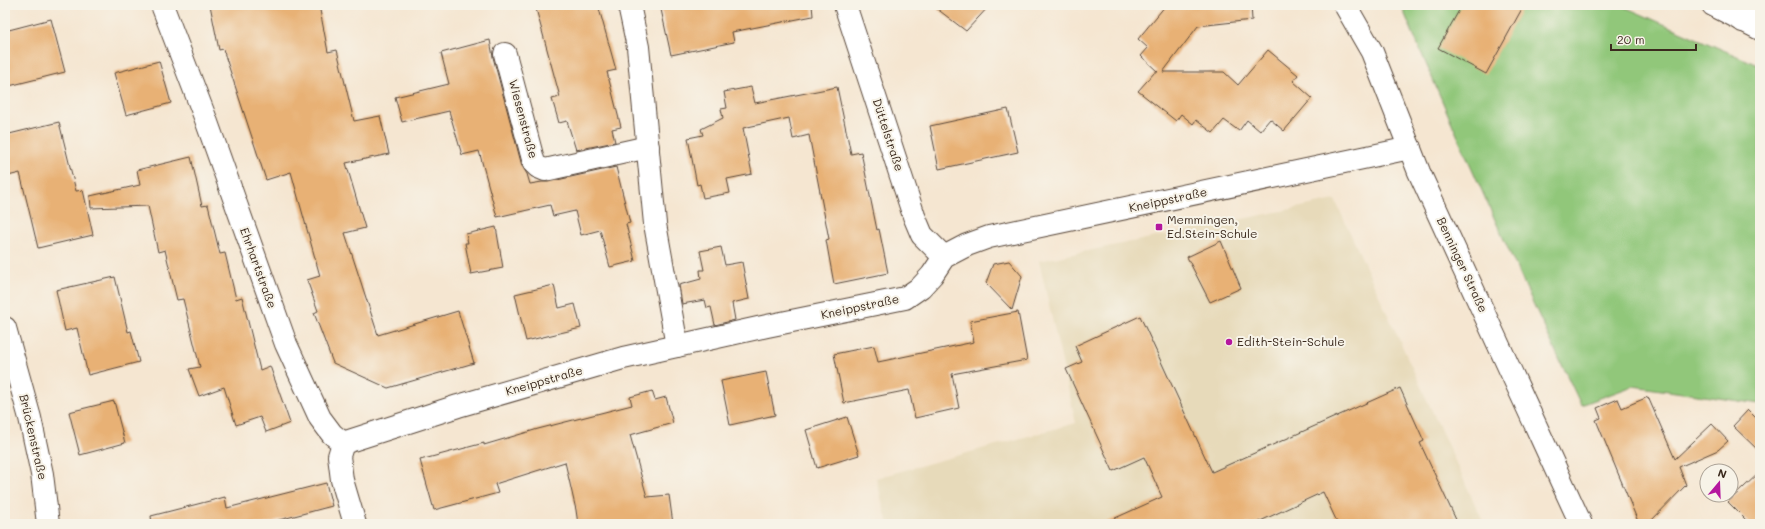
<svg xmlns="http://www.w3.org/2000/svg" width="1765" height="529" font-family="Mali,sans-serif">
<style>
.built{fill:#e7daba}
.green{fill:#91c77a;stroke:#66784c}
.building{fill:#e8b175}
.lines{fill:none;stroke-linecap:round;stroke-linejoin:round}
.minor-casing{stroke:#574639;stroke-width:24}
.tertiary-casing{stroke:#574639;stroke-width:24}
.minor{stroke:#fff;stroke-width:22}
.tertiary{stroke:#fff;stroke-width:22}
.poi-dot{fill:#b5179e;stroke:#f7f3e8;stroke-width:1.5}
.labels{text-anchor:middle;stroke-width:4;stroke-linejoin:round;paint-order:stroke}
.street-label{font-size:12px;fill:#3b2a1e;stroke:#f7f3e8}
.poi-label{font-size:12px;fill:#3b2a1e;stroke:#f7f3e8;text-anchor:start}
</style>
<rect width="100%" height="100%" fill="#f7f3e8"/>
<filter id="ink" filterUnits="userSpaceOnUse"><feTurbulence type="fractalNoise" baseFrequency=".025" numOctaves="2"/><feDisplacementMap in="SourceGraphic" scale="8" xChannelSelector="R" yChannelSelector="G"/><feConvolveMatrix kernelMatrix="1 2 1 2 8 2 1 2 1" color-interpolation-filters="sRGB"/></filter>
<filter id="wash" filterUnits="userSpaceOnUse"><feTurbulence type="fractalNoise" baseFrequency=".012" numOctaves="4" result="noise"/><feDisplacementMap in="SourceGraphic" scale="16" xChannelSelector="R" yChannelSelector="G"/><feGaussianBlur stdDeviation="0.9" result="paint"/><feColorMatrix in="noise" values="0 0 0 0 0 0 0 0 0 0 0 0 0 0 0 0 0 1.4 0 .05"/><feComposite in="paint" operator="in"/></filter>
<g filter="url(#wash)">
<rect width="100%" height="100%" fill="#f5e6d1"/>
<path class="built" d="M 1335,200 L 1484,524 L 888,524 L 876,478 L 1076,423 L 1039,261 Z"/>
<path class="green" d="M 1401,5 L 1620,5 L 1760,66 L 1760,404 L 1633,386 L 1581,405 C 1518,273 1458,140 1401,5 Z"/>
<g id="blocks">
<g class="building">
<path d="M 210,5 L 319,5 L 328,52 L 337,50 L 354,121 L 380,116 L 389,154 L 346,163 L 365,228 L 345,233 L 378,335 L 458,311 L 474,363 L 388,388 L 333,363 L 314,313 L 318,311 L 307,280 L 320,276 L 291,172 L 266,180 L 223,49 L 219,50 Z"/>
<path d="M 535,5 L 598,5 L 616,70 L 607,72 L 621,127 L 612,129 L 615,142 L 576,150 L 567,121 L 559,123 L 552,99 L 560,97 Z"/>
<path d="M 660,5 L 812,5 L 813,16 L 732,32 L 734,42 L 671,55 Z"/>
<path d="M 932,5 L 990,5 L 966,31 Z"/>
<path d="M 1166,5 L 1251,5 L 1252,20 L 1198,26 L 1163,72 L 1224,72 L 1238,85 L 1268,50 L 1298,75 L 1293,81 L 1312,98 L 1284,131 L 1270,119 L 1260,131 L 1247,120 L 1239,131 L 1224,120 L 1213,133 L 1196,120 L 1193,124 L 1181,114 L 1176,121 L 1138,91 L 1155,72 L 1158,72 L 1141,56 L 1148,48 L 1138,39 Z"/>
<path d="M 1462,5 L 1524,5 L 1486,74 L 1438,48 Z"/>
<path d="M 51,19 L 65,72 L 5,87 L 5,31 Z"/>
<path d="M 490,40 L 493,57 L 522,166 L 527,174 L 530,184 L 542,182 L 548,182 L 616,167 L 630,223 L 626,224 L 635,261 L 610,267 L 600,230 L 581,235 L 575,211 L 553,216 L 550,205 L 497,217 L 479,151 L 462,155 L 449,111 L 402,122 L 395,97 L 449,84 L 441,53 Z"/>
<path d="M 159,61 L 171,103 L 126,115 L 114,73 Z"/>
<path d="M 751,87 L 755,103 L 837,87 L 851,154 L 861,152 L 877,230 L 879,229 L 888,273 L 834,284 L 826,240 L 829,239 L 809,135 L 793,139 L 789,118 L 743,128 L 752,174 L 727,179 L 730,193 L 703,198 L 700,184 L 697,185 L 688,138 L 703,135 L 701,129 L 723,118 L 721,109 L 727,108 L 724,92 Z"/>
<path d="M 1008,109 L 1018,152 L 939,169 L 930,126 Z"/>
<path d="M 59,122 L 76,191 L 83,190 L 93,235 L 38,248 L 20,173 L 8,176 L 5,163 L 5,135 Z"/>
<path d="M 191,157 L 202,206 L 208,205 L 220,254 L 225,253 L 236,299 L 242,297 L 260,370 L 270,366 L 290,423 L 266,432 L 260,417 L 236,425 L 224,387 L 199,396 L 189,369 L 200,367 L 183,299 L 177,300 L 165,250 L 158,252 L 148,206 L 91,208 L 90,196 L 140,185 L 137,170 Z"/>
<path d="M 496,227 L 503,268 L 471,274 L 465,243 L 468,243 L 466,234 Z"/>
<path d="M 1221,241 L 1241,288 L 1210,302 L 1187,257 Z"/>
<path d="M 721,247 L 725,265 L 742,262 L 749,299 L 732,303 L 735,320 L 715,325 L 711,307 L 707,308 L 705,300 L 682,304 L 679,285 L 701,279 L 700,270 L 704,270 L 700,251 Z"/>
<path d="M 1009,261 L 1022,276 L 1012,310 L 986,283 L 993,264 Z"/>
<path d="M 115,277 L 128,332 L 131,331 L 139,362 L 88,375 L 77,328 L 65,331 L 56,290 Z"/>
<path d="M 554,285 L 559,308 L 575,304 L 581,328 L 526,341 L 515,294 Z"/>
<path d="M 1018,312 L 1027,360 L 952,374 L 959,408 L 915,418 L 909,390 L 844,403 L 834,354 L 874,346 L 878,362 L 974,342 L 970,321 Z"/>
<path d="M 1140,316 L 1212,472 L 1400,388 L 1424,441 L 1420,443 L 1458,524 L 1338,524 L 1323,492 L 1254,524 L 1102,524 L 1162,497 L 1144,457 L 1113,471 L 1066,369 L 1082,362 L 1075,346 Z"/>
<path d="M 766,372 L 775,415 L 730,425 L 721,381 Z"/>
<path d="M 652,391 L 655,400 L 666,397 L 673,423 L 630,435 L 647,497 L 669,495 L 673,524 L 578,524 L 576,510 L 565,462 L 495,484 L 498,493 L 434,510 L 420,460 L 484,443 L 484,445 L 538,429 L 632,405 L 630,397 Z"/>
<path d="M 1648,397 L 1675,459 L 1712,424 L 1728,441 L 1718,450 L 1679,467 L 1686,485 L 1648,524 L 1639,524 L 1596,420 L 1601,418 L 1597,408 L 1618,399 L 1622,408 Z"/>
<path d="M 114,401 L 125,443 L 80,455 L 69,412 Z"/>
<path d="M 1748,410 L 1760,422 L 1760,452 L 1733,426 Z"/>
<path d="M 847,417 L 859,455 L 817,468 L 806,430 Z"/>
<path d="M 1760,472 L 1760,524 L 1750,524 L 1728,502 Z"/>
<path d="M 326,483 L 332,506 L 264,524 L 152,524 L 151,516 L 225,497 L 227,508 Z"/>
</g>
</g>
</g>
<g filter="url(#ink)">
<use href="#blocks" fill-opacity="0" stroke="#574639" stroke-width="1"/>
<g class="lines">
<g class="minor-casing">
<g id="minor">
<path d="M 162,5 L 205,117 L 286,344 L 320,418 L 332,434 L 343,443 L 339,456 L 342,480 L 355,524"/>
<path d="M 629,5 L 638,47 L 655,224 L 677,346"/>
<path d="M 845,5 L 914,216 L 922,235 L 944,257"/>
<path d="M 1713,5 L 1760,29"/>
<path d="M 1743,21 L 1759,5"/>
<path d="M 505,54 L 534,163 L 538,167 L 545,170 L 648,147"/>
<path d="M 5,328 L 30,418 L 42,474 L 48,524"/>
<path d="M 343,443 L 458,406 L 623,358 L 767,326 L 905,298 L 921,287 L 932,275 L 944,257 L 967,245 L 989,237 L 1410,148"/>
</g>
</g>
<g class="tertiary-casing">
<path id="tertiary" d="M 1345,5 L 1372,52 L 1419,172 L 1581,524"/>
</g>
<use href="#minor" class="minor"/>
<use href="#tertiary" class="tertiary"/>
</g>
</g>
<g class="poi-dot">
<rect x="1155" y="223" width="8" height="8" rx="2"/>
<circle cx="1229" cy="342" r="4"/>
</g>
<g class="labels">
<g class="street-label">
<text transform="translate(523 119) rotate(75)" y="4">Wiesenstraße</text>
<text transform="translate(888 135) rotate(72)" y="4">Düttelstraße</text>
<text transform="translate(1168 200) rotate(-12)" y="4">Kneippstraße</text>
<text transform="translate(1462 265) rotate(65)" y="4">Benninger Straße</text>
<text transform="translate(258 268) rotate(70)" y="4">Ehrhartstraße</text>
<text transform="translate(860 307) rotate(-12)" y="4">Kneippstraße</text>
<text transform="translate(544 381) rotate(-16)" y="4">Kneippstraße</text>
<text transform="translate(33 437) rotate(77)" y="4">Brückenstraße</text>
</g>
<g class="poi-label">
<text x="1167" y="224">Memmingen,<tspan x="1167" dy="14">Ed.Stein-Schule</tspan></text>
<text x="1237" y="346">Edith-Stein-Schule</text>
</g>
</g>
<rect width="1765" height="529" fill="none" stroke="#f7f3e8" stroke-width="20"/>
<g transform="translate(1719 483) rotate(19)"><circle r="19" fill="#f7f3e8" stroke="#aca397"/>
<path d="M0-3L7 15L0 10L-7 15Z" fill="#b5179e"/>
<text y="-6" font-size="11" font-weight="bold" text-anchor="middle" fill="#3b2a1e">N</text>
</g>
<path d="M1611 44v6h85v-6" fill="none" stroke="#3b2a1e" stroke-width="2"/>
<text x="1617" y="44" font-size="12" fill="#3b2a1e" stroke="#f7f3e8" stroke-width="3" paint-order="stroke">20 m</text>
</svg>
